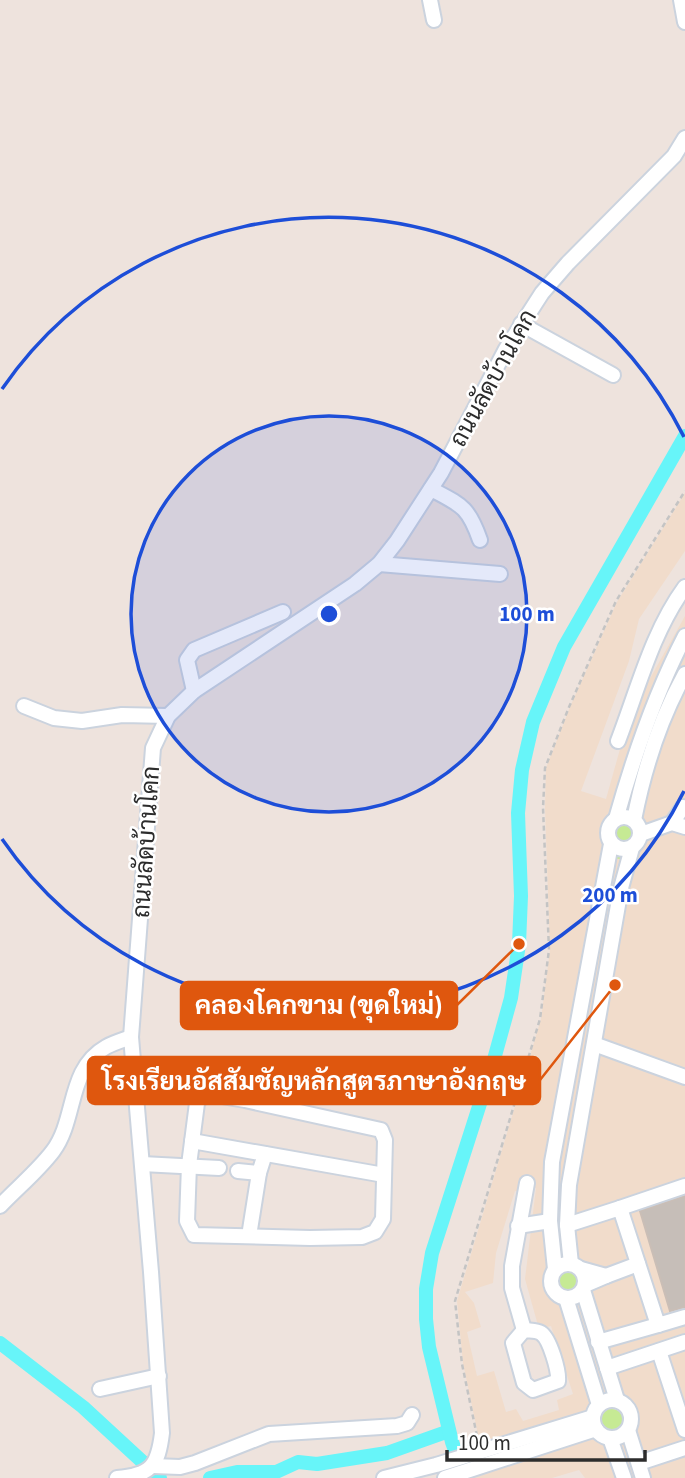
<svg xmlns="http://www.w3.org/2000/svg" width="685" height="1478" font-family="'Source Sans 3',Sarabun,sans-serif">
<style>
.education{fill:#f1dccb;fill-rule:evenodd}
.green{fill:#c6ea94}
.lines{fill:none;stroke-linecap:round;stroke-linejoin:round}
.canal{stroke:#67f5f9;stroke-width:14}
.building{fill:#c6beb8;stroke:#cabeb6;stroke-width:2}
.minor-casing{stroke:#cbd3de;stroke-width:18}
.path{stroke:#c4c4c4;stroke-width:2.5;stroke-dasharray:5 3.5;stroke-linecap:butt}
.minor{stroke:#fff;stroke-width:14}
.ring{fill:none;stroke:#1d4ed8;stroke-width:3.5}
.labels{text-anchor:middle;stroke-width:5;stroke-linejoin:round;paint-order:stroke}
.street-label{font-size:24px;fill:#2c2c2c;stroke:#fff}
.centre{fill:#1d4ed8;stroke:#fff;stroke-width:3.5}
.ring-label{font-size:21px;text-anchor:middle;font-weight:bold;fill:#1d4ed8;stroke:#fff;stroke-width:5;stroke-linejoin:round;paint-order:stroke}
.leader{fill:none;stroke:#df570e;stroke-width:2.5}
.callout-dot{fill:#df570e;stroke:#fff;stroke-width:2.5}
.callout{fill:#df570e;stroke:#df570e;stroke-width:2.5}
.callout-label{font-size:26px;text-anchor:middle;font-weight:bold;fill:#fff}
</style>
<rect width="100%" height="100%" fill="#eee3dd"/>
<path class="education" d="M 685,493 L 685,551 L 639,619 L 629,661 L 581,791 L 606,799 L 622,742 L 643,691 L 685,616 L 685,1191 L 638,1206 L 670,1311 L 685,1307 L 685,1478 L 585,1478 L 579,1470 L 552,1478 L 469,1478 L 461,1449 L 480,1444 L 463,1363 L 457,1301 L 541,1019 L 550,950 L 545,808 L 546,768 L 570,707 L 617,602 ZM 528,1186 L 536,1188 L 525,1279 L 539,1329 L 551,1326 L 573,1394 L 557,1400 L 559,1410 L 523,1421 L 516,1409 L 506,1412 L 494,1371 L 477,1376 L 467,1332 L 481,1327 L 474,1303 L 465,1292 L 493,1283 L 496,1253 L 515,1191 L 525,1193 Z"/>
<g class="green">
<circle cx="621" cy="842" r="17"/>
<circle cx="566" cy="1289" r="17"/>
<circle cx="611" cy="1424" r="15"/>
</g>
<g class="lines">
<g class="canal">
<path d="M 0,1343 L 83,1407 L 160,1478"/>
<path d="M 210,1478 L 237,1472 L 276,1472 L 298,1462 L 317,1464 L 387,1453 L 449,1431"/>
<path d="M 465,1478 L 452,1442 L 429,1347 L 426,1319 L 426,1289 L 432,1253 L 493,1063 L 511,998 L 519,944 L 521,896 L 518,813 L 522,770 L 533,722 L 564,647 L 685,436"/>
</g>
</g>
<path class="building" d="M 685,1196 L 685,1307 L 670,1311 L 640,1211 Z"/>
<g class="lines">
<g class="minor-casing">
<g id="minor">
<path d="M 430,0 L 434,20"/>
<path d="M 681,0 L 685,22"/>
<path d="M 521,324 L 613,375"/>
<path d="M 431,489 C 461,505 468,506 480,540"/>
<path d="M 379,564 L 500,574"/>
<path d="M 194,691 L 187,660 L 194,650 L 283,612"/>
<path d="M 24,706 L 54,718 L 82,721 L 122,715 L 168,716"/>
<path d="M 618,741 C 638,689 652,632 685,587"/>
<circle cx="624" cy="833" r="16"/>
<path d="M 616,819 C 634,755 655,694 685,636"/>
<path d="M 634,820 C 644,769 660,719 685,674"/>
<path d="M 672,823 L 683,807"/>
<path d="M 641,834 L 672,823 L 685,827"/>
<path d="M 594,1044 L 685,1077"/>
<path d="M 204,1093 L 245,1100 L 381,1130 L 385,1140 L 383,1219 L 375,1232 L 362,1237 L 310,1238 L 194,1235 L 187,1221 L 189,1165 L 197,1103 Z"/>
<path d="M 192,1141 L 384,1175"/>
<path d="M 142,1164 L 219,1168"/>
<path d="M 238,1171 L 259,1173"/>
<path d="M 0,1206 C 17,1188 38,1171 53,1151 C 77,1119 67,1069 106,1047 C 113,1043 123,1040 131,1037"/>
<path d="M 620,1208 L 685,1186"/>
<path d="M 567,1225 L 620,1208 L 658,1325 L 685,1317"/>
<path d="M 518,1226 L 550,1221"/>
<path d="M 249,1236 L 259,1173 L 265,1154"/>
<circle cx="568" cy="1281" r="17"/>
<path d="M 571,1264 L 567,1225 L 569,1185 L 621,888 L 632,848"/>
<path d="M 555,1269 L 550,1221 L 552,1162 L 611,844"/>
<path d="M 581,1269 L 606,1276 L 585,1285"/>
<path d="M 606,1276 L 638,1264"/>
<path d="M 583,1290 L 617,1400"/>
<path d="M 566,1298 L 599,1405"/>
<path d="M 524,1330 C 530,1331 536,1330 541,1333 C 550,1339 559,1371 558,1381 L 533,1390 L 524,1383 L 513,1343 Z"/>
<path d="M 524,1330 L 512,1288 L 512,1266 L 527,1183"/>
<path d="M 598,1342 L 658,1325"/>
<path d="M 659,1351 L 685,1430"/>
<path d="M 607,1368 L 685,1342"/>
<path d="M 100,1389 L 159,1376"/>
<circle cx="612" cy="1419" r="19"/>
<path d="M 628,1430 L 643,1478"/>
<path d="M 610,1438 L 624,1478"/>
<path d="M 639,1463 L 685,1448"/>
<path d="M 153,1466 L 180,1467 L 195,1463 L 269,1434 L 397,1426 L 407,1423 L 412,1415"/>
<path d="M 117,1478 C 151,1475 158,1466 162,1433 L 151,1272 L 131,1037 L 153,748 L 168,716 L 194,691 L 355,584 L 379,564 L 397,541 L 441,473 L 506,349 L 542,293 L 568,263 L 674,156 L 685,138"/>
<path d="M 384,1478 L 436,1465 L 593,1417"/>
<path d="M 445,1478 L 596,1429"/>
</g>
</g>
<path class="path" d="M 477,1436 L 462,1364 L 455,1301 L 540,1019 L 549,950 L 543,808 L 545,768 L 569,707 L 616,601 L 685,491"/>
<use href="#minor" class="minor"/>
</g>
<circle cx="329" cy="614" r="198" fill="#1d4ed8" fill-opacity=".12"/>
<g class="ring">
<circle cx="329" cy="614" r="198"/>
<path d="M684 791A397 397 0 0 1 2 839M2 389A397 397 0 0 1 684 437"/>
</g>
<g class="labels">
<g class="street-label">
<text transform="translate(493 378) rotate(-61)" y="8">ถนนลัดบ้านโคก</text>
<text transform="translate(146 842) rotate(-86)" y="8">ถนนลัดบ้านโคก</text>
</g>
</g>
<circle cx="329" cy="614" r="10" class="centre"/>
<g class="ring-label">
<text x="527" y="621">100 m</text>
<text x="610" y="902">200 m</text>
</g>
<path class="leader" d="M519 944L457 1005M615 985L540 1080"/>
<g class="callout-dot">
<circle cx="519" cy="944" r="7"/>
<circle cx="615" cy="985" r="7"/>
</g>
<g class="callout">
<rect x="181" y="982" width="276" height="47" rx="7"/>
<rect x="88" y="1057" width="452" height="47" rx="7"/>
</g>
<g class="callout-label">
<text x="319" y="1014">คลองโคกขาม (ขุดใหม่)</text>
<text x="314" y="1090">โรงเรียนอัสสัมชัญหลักสูตรภาษาอังกฤษ</text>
</g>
<path d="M447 1450v10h198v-10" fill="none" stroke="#2c2c2c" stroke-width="3.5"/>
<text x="458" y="1450" font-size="21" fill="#2c2c2c" stroke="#ffffff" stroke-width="5" paint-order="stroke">100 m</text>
</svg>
